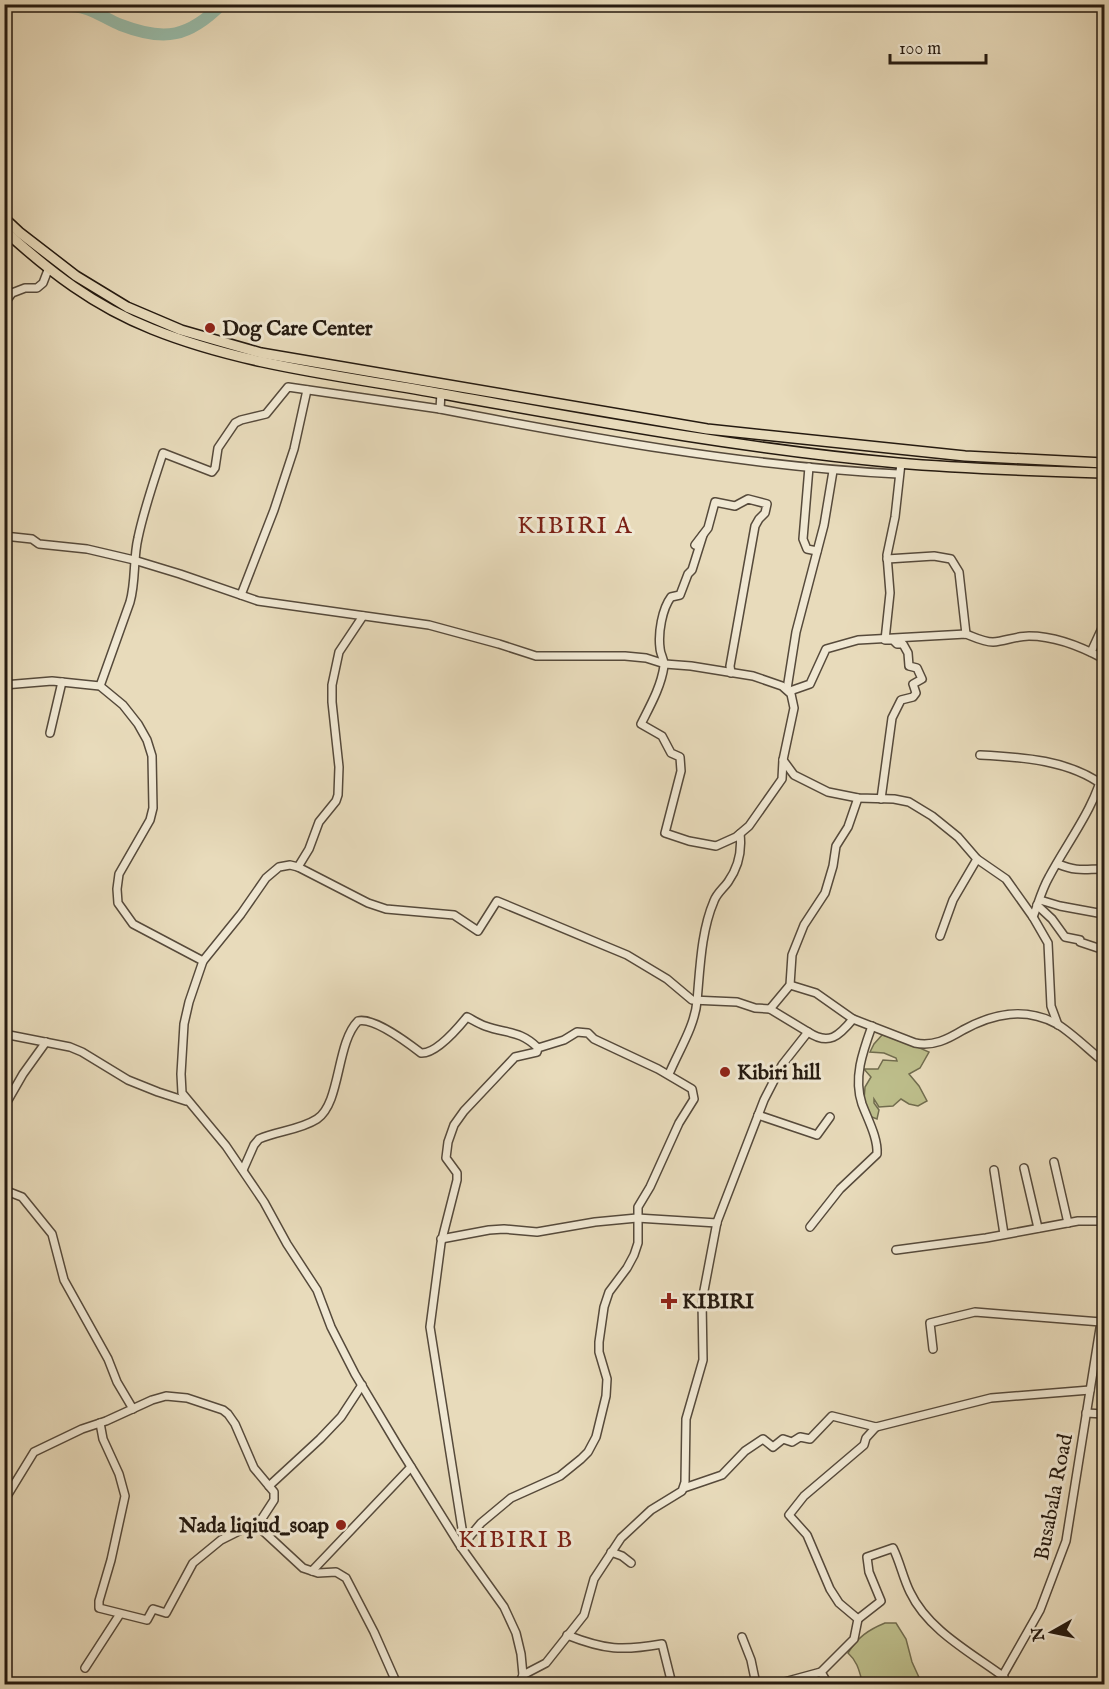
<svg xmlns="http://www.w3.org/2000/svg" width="1109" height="1689" font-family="'IM FELL English',serif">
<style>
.green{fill:#bdbe8b;stroke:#716c4e;stroke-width:1.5}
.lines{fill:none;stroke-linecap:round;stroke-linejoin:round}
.river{stroke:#98bcaa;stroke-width:12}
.minor-casing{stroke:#564a3b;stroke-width:10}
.highway-casing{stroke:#251a10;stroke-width:12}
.minor{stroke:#f0e8d3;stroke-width:7}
.highway{stroke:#e8dbbb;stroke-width:9}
.poi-dot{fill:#8f2418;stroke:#f0e8d3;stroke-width:2}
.labels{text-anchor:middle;stroke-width:6;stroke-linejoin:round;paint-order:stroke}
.poi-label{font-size:21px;font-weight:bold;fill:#251a10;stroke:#f0e8d3;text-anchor:start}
.street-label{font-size:21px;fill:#251a10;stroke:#f0e8d3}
.quarter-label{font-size:24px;letter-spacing:1.5px;fill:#7a1f14;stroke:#f0e8d3}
</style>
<rect width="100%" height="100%" fill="#e8dbbb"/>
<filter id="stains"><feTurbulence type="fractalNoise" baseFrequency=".00333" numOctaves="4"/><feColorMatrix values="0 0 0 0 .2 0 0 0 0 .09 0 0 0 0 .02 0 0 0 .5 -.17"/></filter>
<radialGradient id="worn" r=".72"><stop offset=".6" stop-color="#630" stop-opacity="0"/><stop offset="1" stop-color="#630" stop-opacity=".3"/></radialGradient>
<g class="green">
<path d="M 882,1035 L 897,1038 L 929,1052 L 920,1068 L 909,1074 L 919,1086 L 927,1101 L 918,1106 L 909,1104 L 901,1099 L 893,1106 L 879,1107 L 874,1099 L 874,1103 L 879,1110 L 877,1119 L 869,1116 L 864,1101 L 865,1087 L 871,1077 L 864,1069 L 878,1069 L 883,1060 L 897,1061 L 896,1058 L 884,1053 L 870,1052 L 874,1044 Z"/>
<path d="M 885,1623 L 896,1623 L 906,1639 L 912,1662 L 922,1684 L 860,1684 L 862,1681 C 859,1670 857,1661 848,1653 C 858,1637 868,1630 885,1623 Z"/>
</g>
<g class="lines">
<path class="river" d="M 46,4 C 59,5 75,5 87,9 C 99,13 110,21 121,25 C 165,42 189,37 222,4"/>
<g class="minor-casing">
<g id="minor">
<path d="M 4,304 L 12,293 L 25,288 L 37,288 L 43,283 L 48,270"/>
<path d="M 440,409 C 591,438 744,466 898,474"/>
<path d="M 809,467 L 803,539 L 807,549 L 817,551"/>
<path d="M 703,535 L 692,570 L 688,574 L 680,595 L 671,597 C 662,609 658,633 660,648 C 660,654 665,660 664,666 C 661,687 650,706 641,724 L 662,736 L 671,753 L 680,757 L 681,771 L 665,833 L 689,841 L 716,846 L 736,837 L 749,826 L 782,779 L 783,760"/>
<path d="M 4,536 L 32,539 L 39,544 L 87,549 L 134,560 L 180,574 L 258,601 L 429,625 L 499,644 L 536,656 L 625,656 L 646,658 L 665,664 L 691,666 L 753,676 L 782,686 L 791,694 L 794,708 L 783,760 L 794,775 L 828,792 L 858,798 L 894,799 L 909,802 L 932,816 L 958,837 L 977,859 L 1006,879 L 1033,917 L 1048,943 L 1051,1006 L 1058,1025"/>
<path d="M 695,545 L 708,528 L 715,502 L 735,506 L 748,499 L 767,504 L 765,513 L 759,519 L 755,526 L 730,666 L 731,673"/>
<path d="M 887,559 L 934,556 L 951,559 L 959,572 L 966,634"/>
<path d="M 241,595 L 274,510 L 294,449 L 307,390"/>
<path d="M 1091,652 L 1103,626 L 1104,616"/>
<path d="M 4,685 L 52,681 L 100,686 L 123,705 L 138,724 L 147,740 L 152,756 L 153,808 L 150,820 L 119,874 L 117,889 L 118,903 L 133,924 L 203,961"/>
<path d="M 100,686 L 130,602 C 136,581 133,559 138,538 C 144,509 154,481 163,453 L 212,472 L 215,468 L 218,448 L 235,423 L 241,420 L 266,414 L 288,387 L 440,409 L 441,393"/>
<path d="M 787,689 L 796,632 L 824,525 L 833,471"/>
<path d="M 790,691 L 810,684 L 826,649 L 858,640 L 966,634 C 974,637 983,642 993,642 C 1005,641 1017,636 1029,636 C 1055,636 1082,647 1104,659"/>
<path d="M 50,733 L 62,682"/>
<path d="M 980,755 C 1022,757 1070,760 1104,786"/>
<path d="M 881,799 L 892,718 L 901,700 L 913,697 L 916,693 L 913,684 L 922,679 L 917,668 L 909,666 L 908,653 L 903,644 L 897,644 L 893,640 L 885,640 L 890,593 L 887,555 L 895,517 L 901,463"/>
<path d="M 1058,864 C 1078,872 1084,869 1104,869"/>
<path d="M 298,867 L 309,849 L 319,822 L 336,801 L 338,795 L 339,767 L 332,702 L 332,685 L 339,652 L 363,616"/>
<path d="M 1040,900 L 1060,906 L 1098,913 L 1102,910 L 1104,898"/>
<path d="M 1037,905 L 1052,919 L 1065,937 L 1080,940 L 1080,942 L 1104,950"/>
<path d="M 1033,917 C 1038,904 1042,889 1049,877 C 1068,841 1095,808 1104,768"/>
<path d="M 940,936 L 953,900 L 977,859"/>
<path d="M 790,985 L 816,993 L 853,1019"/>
<path d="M 770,1009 L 808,1032"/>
<path d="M 4,1034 L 70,1047 L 82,1052 L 128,1080 L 158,1092 L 186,1101"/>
<path d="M 669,1074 C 678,1052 695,1026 697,1001 C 700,969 701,931 714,901 C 717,893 723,889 728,882 C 738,868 742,851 740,834"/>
<path d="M 4,1107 L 23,1074 L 46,1042"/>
<path d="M 758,1115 L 817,1135 L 830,1117"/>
<path d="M 1054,1162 L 1068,1223"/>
<path d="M 1024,1168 L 1038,1228"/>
<path d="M 243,1170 L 254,1145 L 259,1139 C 277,1131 300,1130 317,1119 C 341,1103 336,1043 358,1021 C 374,1017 408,1043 421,1053 C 436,1054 458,1028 467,1017 C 473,1020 479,1024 485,1026 C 507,1034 520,1030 538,1048"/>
<path d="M 994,1170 L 1004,1234"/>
<path d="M 4,1190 L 22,1197 L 52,1234 L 64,1280 L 108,1359 L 117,1382 L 133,1409"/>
<path d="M 810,1227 L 840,1189 L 877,1154 C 878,1138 868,1120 862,1104 C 853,1078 863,1051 872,1026"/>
<path d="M 441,1239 L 489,1230 L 504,1229 L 537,1232 L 595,1222 L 637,1218 L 717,1223"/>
<path d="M 896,1250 L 986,1238 L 1078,1221 L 1104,1221"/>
<path d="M 933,1349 L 930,1323 L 975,1312 L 1101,1322"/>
<path d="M 1086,1413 L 1104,1414"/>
<path d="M 100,1423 L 103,1439 L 119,1474 L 125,1496 L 111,1560 L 99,1601 L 99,1608 L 147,1620 L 153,1609 L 166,1613 L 193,1563 L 221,1540 L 261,1520"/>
<path d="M 269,1486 L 320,1439 L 341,1417 L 362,1385"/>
<path d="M 684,1488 L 722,1475 L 745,1451 L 763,1439 L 773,1447 L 783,1439 L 792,1442 L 800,1437 L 810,1439 L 832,1416 L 876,1427 L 991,1398 L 1090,1390"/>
<path d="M 4,1501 L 34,1452 L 82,1429 L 106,1421 L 152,1400 L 166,1396 L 187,1398 L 223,1410 L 228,1414 L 235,1424 L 254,1468 L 274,1492 L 274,1500 L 261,1520 L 263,1531 L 303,1568 L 318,1573 L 336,1572 L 346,1578 L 374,1632 L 397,1684"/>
<path d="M 461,1547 L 481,1523 L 511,1498 L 560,1476 L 581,1459 L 588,1452 L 596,1437 L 606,1396 L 607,1379 L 599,1352 L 599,1342 L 604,1307 L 609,1292 L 627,1268 L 634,1255 L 638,1243 L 638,1207 L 650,1187 L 679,1123 L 694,1099 L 692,1089 L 658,1069 L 594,1039 L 588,1033 L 577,1032 L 564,1040 L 538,1048 L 537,1052 L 515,1057 L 464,1111 L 454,1125 L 448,1142 L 446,1158 L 457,1173 L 457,1180 L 441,1243 L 430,1327 L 464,1541"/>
<path d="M 611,1552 L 622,1556 L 631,1563"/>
<path d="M 312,1571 L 411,1467"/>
<path d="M 858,1619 L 881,1601 L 869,1572 L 867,1557 L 893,1548 C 900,1562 903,1578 910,1592 C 928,1630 970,1652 1004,1677"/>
<path d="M 567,1635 C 605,1650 622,1651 662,1644 L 672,1684"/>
<path d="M 742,1637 L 751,1660 L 756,1684"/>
<path d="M 85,1668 L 120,1614"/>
<path d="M 821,1672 L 828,1684"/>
<path d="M 523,1675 L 546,1663 L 584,1615 L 594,1579 L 621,1538 L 651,1510 L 682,1491 L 685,1482 L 686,1419 L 703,1360 L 702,1301 L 717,1222 L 764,1100 L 782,1065 L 808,1032 C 829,1046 839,1036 853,1019 L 915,1043 C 933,1047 948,1039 963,1030 C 994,1013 1025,1007 1057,1024 C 1071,1032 1091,1052 1104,1062"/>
<path d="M 519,1684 L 523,1675 L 521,1654 L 516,1633 L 504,1607 L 461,1547 L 398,1446 L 355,1374 L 331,1327 L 317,1290 L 287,1244 L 264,1202 L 226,1146 L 182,1093 L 181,1074 L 184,1024 L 189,1002 L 203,961 L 241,914 L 266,878 L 279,867 L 290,865 L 298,867 L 368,903 L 386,909 L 454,915 L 478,931 L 497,901 L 627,955 L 667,979 L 692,1000 L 737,1002 L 755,1008 L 770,1009 L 790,985 L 792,955 L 804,925 L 825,893 L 833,866 L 836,846 L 848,827 L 858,798"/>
<path d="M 777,1684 L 821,1672 L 854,1639 L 858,1619 L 839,1603 L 830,1589 L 807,1535 L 789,1515 L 804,1496 L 864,1445 L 866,1438 L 876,1427"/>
<path d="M 998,1684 L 1040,1610 L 1066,1541 L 1104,1303"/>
</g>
</g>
<g class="highway-casing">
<g id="highway">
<path d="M 4,218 L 19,232 L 76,276 L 127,307 L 181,330 L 261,353 L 707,429 L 965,456 L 1104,463"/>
<path d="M 4,230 C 50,272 94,306 152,329 C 244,366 345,376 443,394 C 594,421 745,449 898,463 C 966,469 1036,471 1104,473"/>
</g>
</g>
<use href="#minor" class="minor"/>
<use href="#highway" class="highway"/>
</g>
<g class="poi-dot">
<circle cx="210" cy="328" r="6"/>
<circle cx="725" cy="1072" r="6"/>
<path d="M666 1292h6v6h6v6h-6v6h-6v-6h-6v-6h6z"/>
<circle cx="341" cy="1525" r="6"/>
</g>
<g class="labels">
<g class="poi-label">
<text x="222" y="335">Dog Care Center</text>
<text x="737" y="1079">Kibiri hill</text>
<text x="682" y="1308">KIBIRI</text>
<text x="329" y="1532" text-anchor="end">Nada liqiud_soap</text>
</g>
<g class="street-label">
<text transform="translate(1053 1497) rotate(-79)" y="7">Busabala Road</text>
</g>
<g class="quarter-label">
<text x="575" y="533">KIBIRI A</text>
<text x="516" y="1547">KIBIRI B</text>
</g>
</g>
<rect width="1109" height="1689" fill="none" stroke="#e8dbbb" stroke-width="24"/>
<rect x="6" y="6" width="1097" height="1677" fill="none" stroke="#251a10" stroke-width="3"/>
<rect x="12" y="12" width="1085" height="1665" fill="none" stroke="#251a10" stroke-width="1.5"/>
<g transform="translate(1052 1632) rotate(261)" stroke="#f0e8d3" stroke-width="4.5" paint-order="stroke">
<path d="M0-4.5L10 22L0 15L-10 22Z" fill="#251a10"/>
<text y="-9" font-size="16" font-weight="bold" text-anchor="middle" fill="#251a10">N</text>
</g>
<path d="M890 54v9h96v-9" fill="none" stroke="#251a10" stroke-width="3"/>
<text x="899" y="54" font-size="18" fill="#251a10" stroke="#f0e8d3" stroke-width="4.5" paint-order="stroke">100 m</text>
<rect width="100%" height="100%" filter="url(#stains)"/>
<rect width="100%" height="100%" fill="url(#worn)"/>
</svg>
